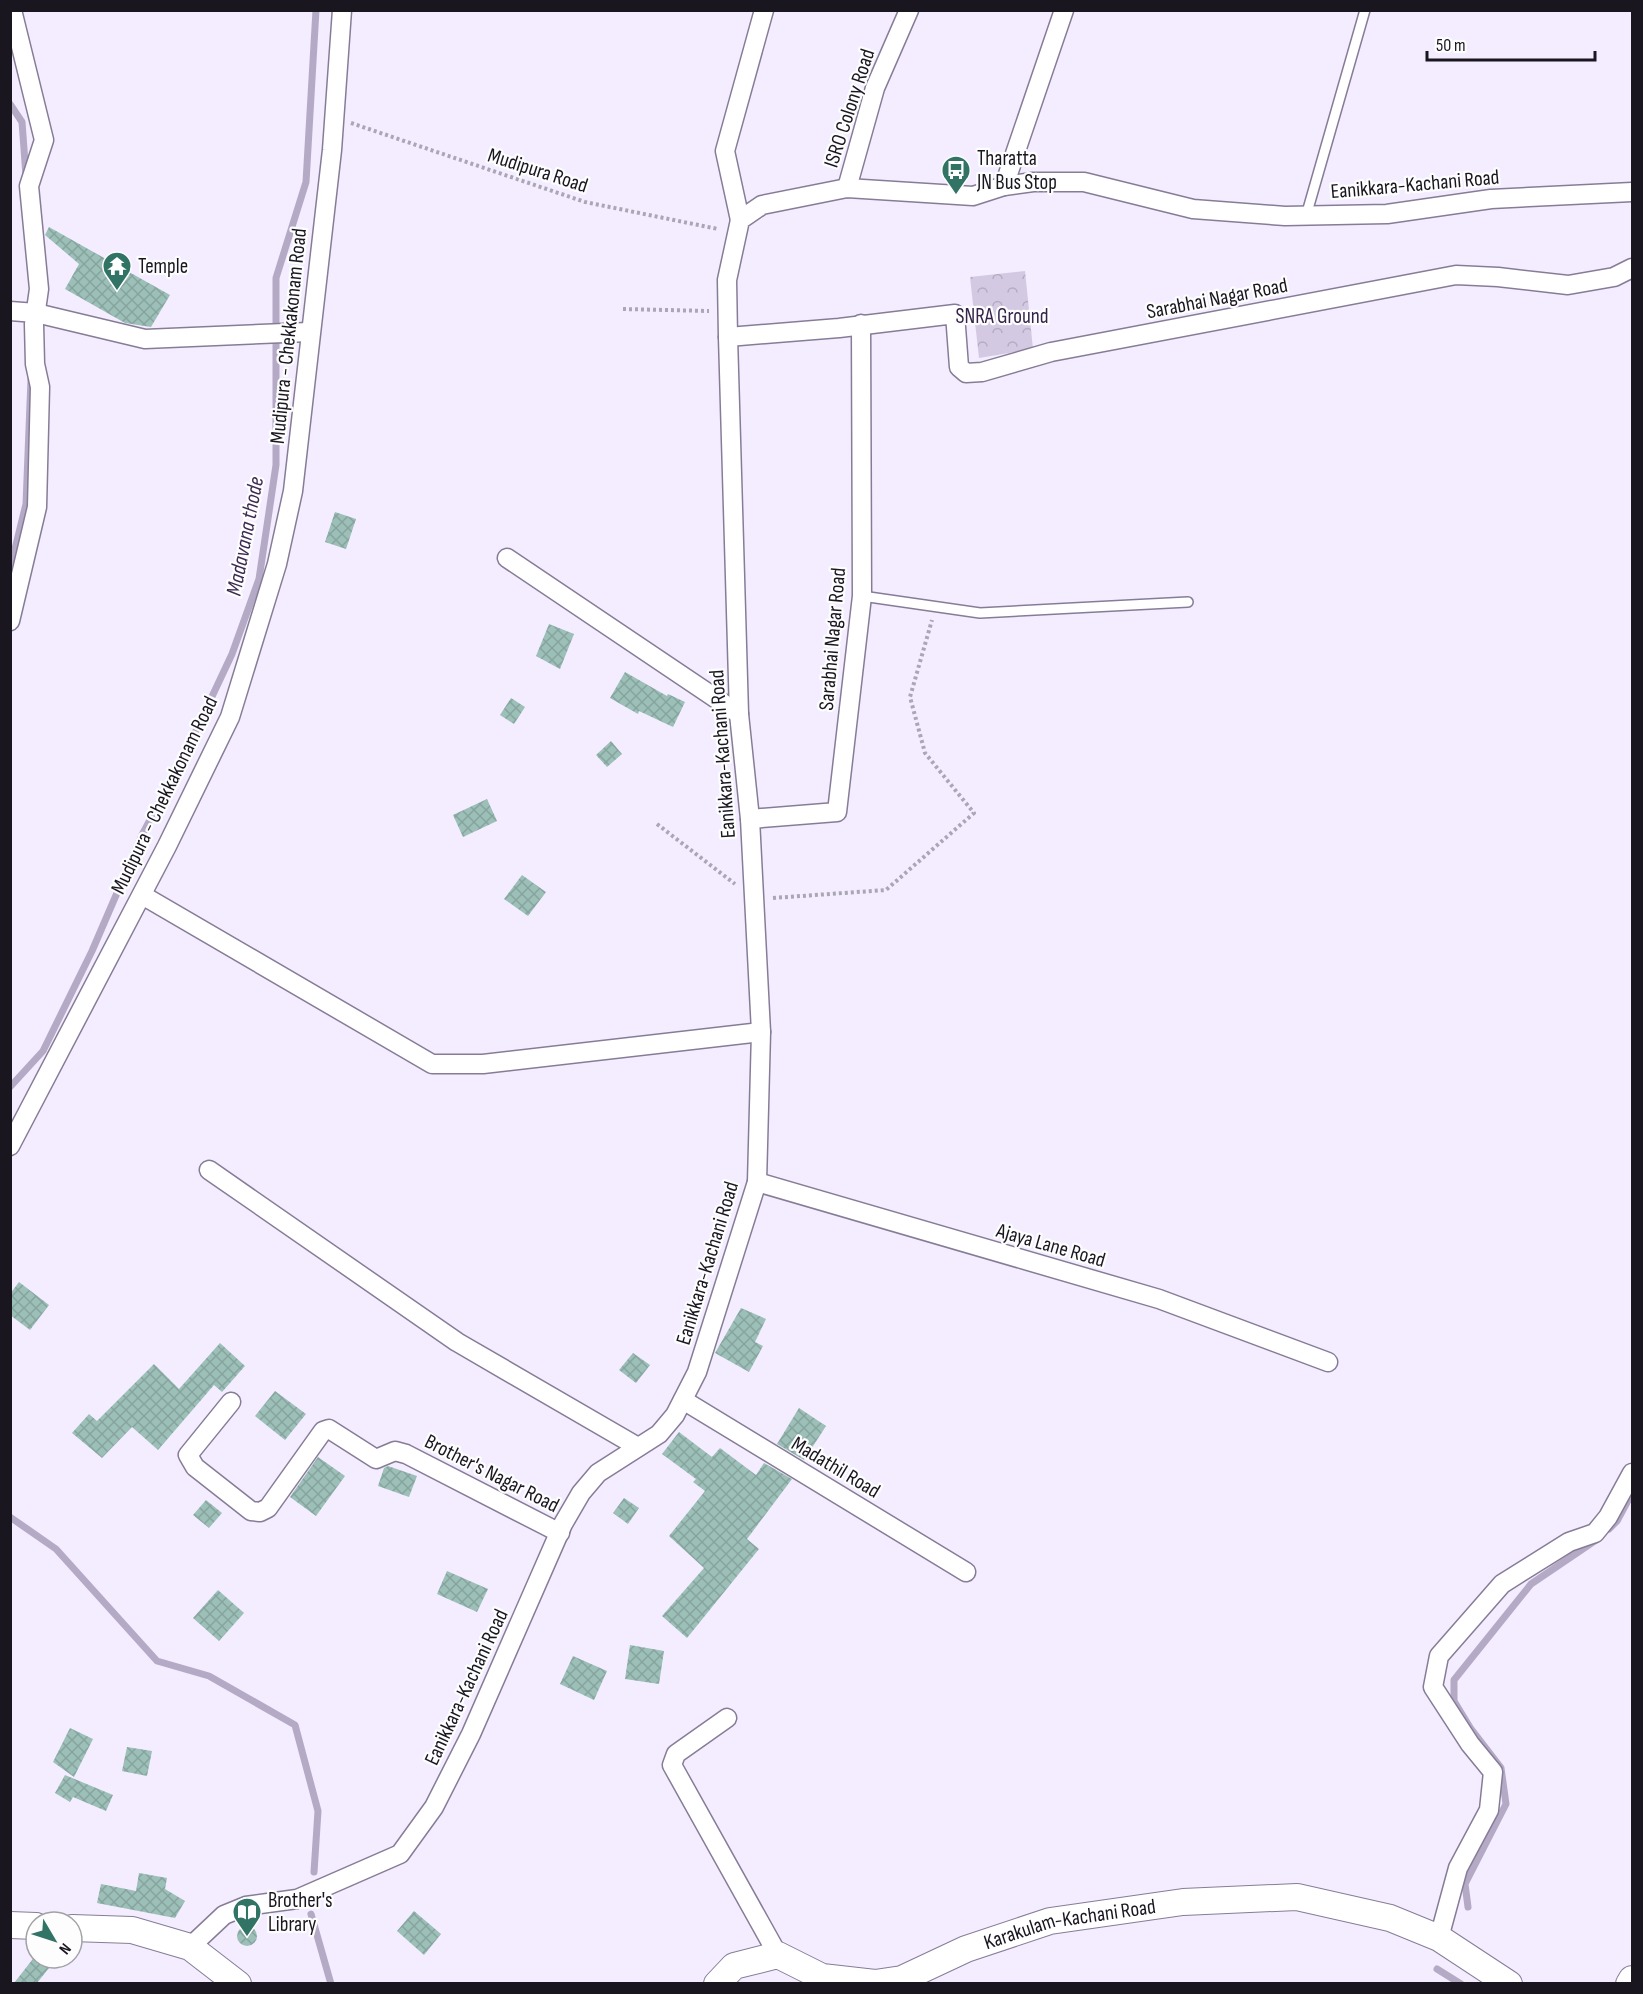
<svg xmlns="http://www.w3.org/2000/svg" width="1643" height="1994" font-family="'Sofia Sans Condensed',sans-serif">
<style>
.park{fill:url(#park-crowns)}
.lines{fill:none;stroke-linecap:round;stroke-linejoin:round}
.stream{stroke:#b5aac6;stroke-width:7}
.building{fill:url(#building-cross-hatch)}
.service-casing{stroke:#877c97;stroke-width:12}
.minor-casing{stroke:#877c97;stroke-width:21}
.secondary-casing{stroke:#877c97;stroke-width:28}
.path{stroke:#aba6b5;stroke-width:4;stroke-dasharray:3 3;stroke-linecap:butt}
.service{stroke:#fff;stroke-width:9}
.minor{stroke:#fff;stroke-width:18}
.secondary{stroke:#fff;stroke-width:26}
.labels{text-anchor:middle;stroke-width:4.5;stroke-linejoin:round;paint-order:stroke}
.street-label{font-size:21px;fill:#1a1620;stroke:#fdfdfd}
.poi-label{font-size:21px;fill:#1a1620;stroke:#fdfdfd;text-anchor:start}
.park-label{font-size:21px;fill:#35234b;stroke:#fdfdfd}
.water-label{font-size:22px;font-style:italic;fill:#3d2b53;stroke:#fdfdfd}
</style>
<defs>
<pattern id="park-crowns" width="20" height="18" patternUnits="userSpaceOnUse" patternTransform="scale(1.5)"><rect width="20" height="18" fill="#d3c9e2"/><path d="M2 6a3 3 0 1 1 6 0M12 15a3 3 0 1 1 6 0" fill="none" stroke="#b5acc2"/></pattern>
<pattern id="building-cross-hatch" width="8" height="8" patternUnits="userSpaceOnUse" patternTransform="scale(1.5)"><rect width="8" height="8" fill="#9cc0b7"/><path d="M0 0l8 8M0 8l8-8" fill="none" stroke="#86a49d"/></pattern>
</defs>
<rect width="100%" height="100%" fill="#f3edff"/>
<path class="park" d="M 1025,271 L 1033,349 L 979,358 L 970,277 Z"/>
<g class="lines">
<g class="stream">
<path d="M 10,104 L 22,122 L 26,176"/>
<path d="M 10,569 L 26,504 L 31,379"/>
<path d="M 10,1087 L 43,1051 L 92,951 L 142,835 L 185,754 L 232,654 L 259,579 L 276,465 L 276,278 L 306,182 L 316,10"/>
<path d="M 10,1517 L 56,1549 L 157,1661 L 209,1676 L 295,1725 L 318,1811 L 314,1872"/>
<path d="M 1609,1529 L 1617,1521 L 1632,1493"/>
<path d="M 1468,1907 L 1465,1884 L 1506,1804 L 1501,1768 L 1471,1729 L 1454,1701 L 1454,1680 L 1531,1584 L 1596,1540"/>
<path d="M 311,1914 L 331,1984"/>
<path d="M 1437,1969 L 1461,1984"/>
</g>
</g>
<g class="building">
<path d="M 49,227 L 170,295 L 151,327 L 125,323 L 65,289 L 79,264 L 45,235 Z"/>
<path d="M 335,512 L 356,519 L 346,549 L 325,542 Z"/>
<path d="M 549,624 L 574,634 L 560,669 L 536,656 Z"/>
<path d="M 625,672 L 667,696 L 668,694 L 685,702 L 673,727 L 639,711 L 638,714 L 610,698 Z"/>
<path d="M 511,698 L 525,707 L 514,724 L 500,715 Z"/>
<path d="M 611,741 L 622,754 L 607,767 L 596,755 Z"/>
<path d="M 487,799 L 497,821 L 463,837 L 453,815 Z"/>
<path d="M 522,875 L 546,892 L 528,916 L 504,899 Z"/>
<path d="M 19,1282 L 49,1305 L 30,1330 L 10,1315 L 10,1294 Z"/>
<path d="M 741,1308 L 766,1319 L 755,1342 L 763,1346 L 749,1372 L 715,1353 Z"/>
<path d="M 220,1343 L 245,1366 L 222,1392 L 214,1385 L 158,1450 L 132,1427 L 102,1458 L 72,1433 L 89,1414 L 97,1421 L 154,1364 L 179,1389 Z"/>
<path d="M 633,1353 L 650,1365 L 636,1383 L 619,1370 Z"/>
<path d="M 275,1391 L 306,1414 L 285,1440 L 255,1416 Z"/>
<path d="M 799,1408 L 826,1426 L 804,1460 L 777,1444 Z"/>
<path d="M 679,1432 L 712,1457 L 720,1448 L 756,1475 L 764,1463 L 792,1479 L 747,1539 L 759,1549 L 687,1638 L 662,1616 L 704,1568 L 669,1536 L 705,1491 L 693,1482 L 696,1479 L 662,1454 Z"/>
<path d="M 318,1457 L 345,1476 L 316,1516 L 290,1497 Z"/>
<path d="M 388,1466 L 417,1476 L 409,1497 L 378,1486 L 384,1468 Z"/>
<path d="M 624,1498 L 639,1508 L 628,1524 L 613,1513 Z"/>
<path d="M 206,1500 L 222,1513 L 209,1528 L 193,1515 Z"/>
<path d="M 447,1571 L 488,1589 L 477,1612 L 437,1594 Z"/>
<path d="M 218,1590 L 244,1613 L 219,1641 L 193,1618 Z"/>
<path d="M 630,1645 L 664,1651 L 659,1684 L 625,1679 Z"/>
<path d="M 573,1656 L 607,1671 L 594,1700 L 560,1684 Z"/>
<path d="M 70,1728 L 93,1739 L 74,1777 L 53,1762 Z"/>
<path d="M 127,1747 L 152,1751 L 147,1776 L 122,1771 Z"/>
<path d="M 65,1775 L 113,1795 L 106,1811 L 73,1797 L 70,1802 L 55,1793 Z"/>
<path d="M 139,1873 L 167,1878 L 165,1889 L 185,1901 L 175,1918 L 97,1903 L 101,1884 L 136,1891 Z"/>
<path d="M 414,1911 L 441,1934 L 424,1955 L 397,1931 Z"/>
<circle cx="247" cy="1936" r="10"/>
<path d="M 36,1955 L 36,1958 L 46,1958 L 53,1963 L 37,1983 L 14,1983 Z"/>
</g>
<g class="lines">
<g class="service-casing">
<g id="service">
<path d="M 1306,216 L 1365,10"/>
<path d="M 862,596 L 980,613 L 1188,602"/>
</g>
</g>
<g class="minor-casing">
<g id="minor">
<path d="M 1004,186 L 1064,10"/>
<path d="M 847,188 L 875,88 L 909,10"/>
<path d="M 740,220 L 725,151 L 764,10"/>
<path d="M 10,311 L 36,313 L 145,339 L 309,332"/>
<path d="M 728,337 L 839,328 L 955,314 L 959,367 L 966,373 L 982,372 L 1051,352 L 1456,275 L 1498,277 L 1568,285 L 1614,277 L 1632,268"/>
<path d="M 507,558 L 739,714"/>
<path d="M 10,621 L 37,507 L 40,387 L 35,364 L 34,324 L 39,289 L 29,186 L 44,140 L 12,10"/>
<path d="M 750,819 L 837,812 L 862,596 L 861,324"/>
<path d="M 142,895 L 432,1064 L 483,1064 L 761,1032"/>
<path d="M 10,1146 L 167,846 L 230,717 L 277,564 L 293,491 L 332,150 L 342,10"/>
<path d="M 209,1170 L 457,1342 L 638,1447"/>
<path d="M 757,1182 L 1159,1299 L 1328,1362"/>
<path d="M 683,1400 L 966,1572"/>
<path d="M 231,1402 L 188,1455 L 195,1467 L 251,1511 L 260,1512 L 268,1508 L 323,1431 L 329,1429 L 376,1459 L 395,1451 L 406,1454 L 560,1533"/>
<path d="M 727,1718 L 676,1754 L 672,1765 L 778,1955"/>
<path d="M 1439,1938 L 1458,1868 L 1489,1810 L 1493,1772 L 1470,1744 L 1433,1687 L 1439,1656 L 1502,1584 L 1569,1542 L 1595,1533 L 1608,1517 L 1632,1473"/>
<path d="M 190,1947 L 224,1915 L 246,1906 L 297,1899 L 400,1854 L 434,1807 L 471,1734 L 563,1524 L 581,1493 L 598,1473 L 659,1434 L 675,1415 L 697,1372 L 757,1182 L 761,1032 L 750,819 L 739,714 L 728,337 L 727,280 L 740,220 L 762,205 L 847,188 L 973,196 L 1004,186 L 1033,182 L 1084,182 L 1193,209 L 1285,216 L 1387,214 L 1491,199 L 1632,192"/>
</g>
</g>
<g class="secondary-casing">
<g id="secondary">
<path d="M 10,1925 L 36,1926"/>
<path d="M 72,1928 L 132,1930 L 190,1947 L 238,1984"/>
<path id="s1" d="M 717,1984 L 734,1966 L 778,1955 L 822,1977 L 875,1983 L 902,1979 L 966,1949 L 1050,1921 L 1183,1902 L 1297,1897 L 1390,1918 L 1439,1938 L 1509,1984"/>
<path d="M 1629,1984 L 1632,1979"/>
</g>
</g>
<g class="path">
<path d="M 351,123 L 585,202 L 718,229"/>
<path d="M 623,309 L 709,311"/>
<path d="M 657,824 L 735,884"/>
<path d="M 773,898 L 886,890 L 974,813 L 925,753 L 910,697 L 932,620"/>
</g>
<use href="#service" class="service"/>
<use href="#minor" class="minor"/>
<use href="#secondary" class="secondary"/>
</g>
<defs>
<g id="bus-pin" transform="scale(1.5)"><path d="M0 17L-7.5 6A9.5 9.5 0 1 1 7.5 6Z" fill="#317466" stroke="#fdfdfd"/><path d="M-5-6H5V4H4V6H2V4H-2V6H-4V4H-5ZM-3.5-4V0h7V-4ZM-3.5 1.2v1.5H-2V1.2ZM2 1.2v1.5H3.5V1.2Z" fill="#fff"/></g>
<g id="temple-pin" transform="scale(1.5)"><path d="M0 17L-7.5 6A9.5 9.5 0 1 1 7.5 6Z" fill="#317466" stroke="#fdfdfd"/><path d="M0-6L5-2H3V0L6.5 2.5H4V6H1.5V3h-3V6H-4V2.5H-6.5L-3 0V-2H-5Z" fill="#fff"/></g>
<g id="library-pin" transform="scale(1.5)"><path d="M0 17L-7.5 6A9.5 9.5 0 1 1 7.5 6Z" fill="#317466" stroke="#fdfdfd"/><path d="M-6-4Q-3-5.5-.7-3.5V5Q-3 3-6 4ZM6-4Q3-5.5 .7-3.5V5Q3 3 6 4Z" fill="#fff"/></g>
</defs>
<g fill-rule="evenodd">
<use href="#bus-pin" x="956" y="170"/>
<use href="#temple-pin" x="117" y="266"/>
<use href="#library-pin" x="247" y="1912"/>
</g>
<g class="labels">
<g class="street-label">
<text transform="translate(849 108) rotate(-72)" y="7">ISRO Colony Road</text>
<text transform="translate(538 170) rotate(18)" y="7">Mudipura Road</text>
<text transform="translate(1415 184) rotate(-5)" y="7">Eanikkara-Kachani Road</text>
<text transform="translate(1217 298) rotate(-11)" y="7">Sarabhai Nagar Road</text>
<text transform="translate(288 336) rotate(-84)" y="7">Mudipura - Chekkakonam Road</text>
<text transform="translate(832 639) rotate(-85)" y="7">Sarabhai Nagar Road</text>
<text transform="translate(722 754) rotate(-94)" y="7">Eanikkara-Kachani Road</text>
<text transform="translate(164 795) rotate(-64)" y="7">Mudipura - Chekkakonam Road</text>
<text transform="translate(1051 1245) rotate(16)" y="7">Ajaya Lane Road</text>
<text transform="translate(707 1263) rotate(-73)" y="7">Eanikkara-Kachani Road</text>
<text transform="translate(836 1467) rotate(31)" y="7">Madathil Road</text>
<text transform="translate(492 1473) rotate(27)" y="7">Brother's Nagar Road</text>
<text transform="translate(466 1687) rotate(-65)" y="7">Eanikkara-Kachani Road</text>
<text dy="7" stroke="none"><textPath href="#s1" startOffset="378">Karakulam-Kachani Road</textPath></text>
</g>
<g class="poi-label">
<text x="977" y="165">Tharatta<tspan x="977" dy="24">JN Bus Stop</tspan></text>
<text x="138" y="273">Temple</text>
<text x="268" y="1907">Brother's<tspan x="268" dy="24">Library</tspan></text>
</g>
<g class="park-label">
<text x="1002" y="323">SNRA Ground</text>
</g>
<g class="water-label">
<text transform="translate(244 536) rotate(-79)" y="8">Madavana thode</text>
</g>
</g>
<rect width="1643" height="1994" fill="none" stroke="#1a1620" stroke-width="24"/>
<g transform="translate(54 1940) rotate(129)"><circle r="28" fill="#fdfdfd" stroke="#a2a1a5" stroke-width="1.5"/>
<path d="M0-4.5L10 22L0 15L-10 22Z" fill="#317466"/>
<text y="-9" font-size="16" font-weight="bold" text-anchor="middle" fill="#1a1620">N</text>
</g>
<path d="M1427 51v9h168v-9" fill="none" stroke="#1a1620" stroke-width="3"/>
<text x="1436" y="51" font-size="18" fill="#1a1620" stroke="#fdfdfd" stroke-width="4.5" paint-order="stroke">50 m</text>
</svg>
